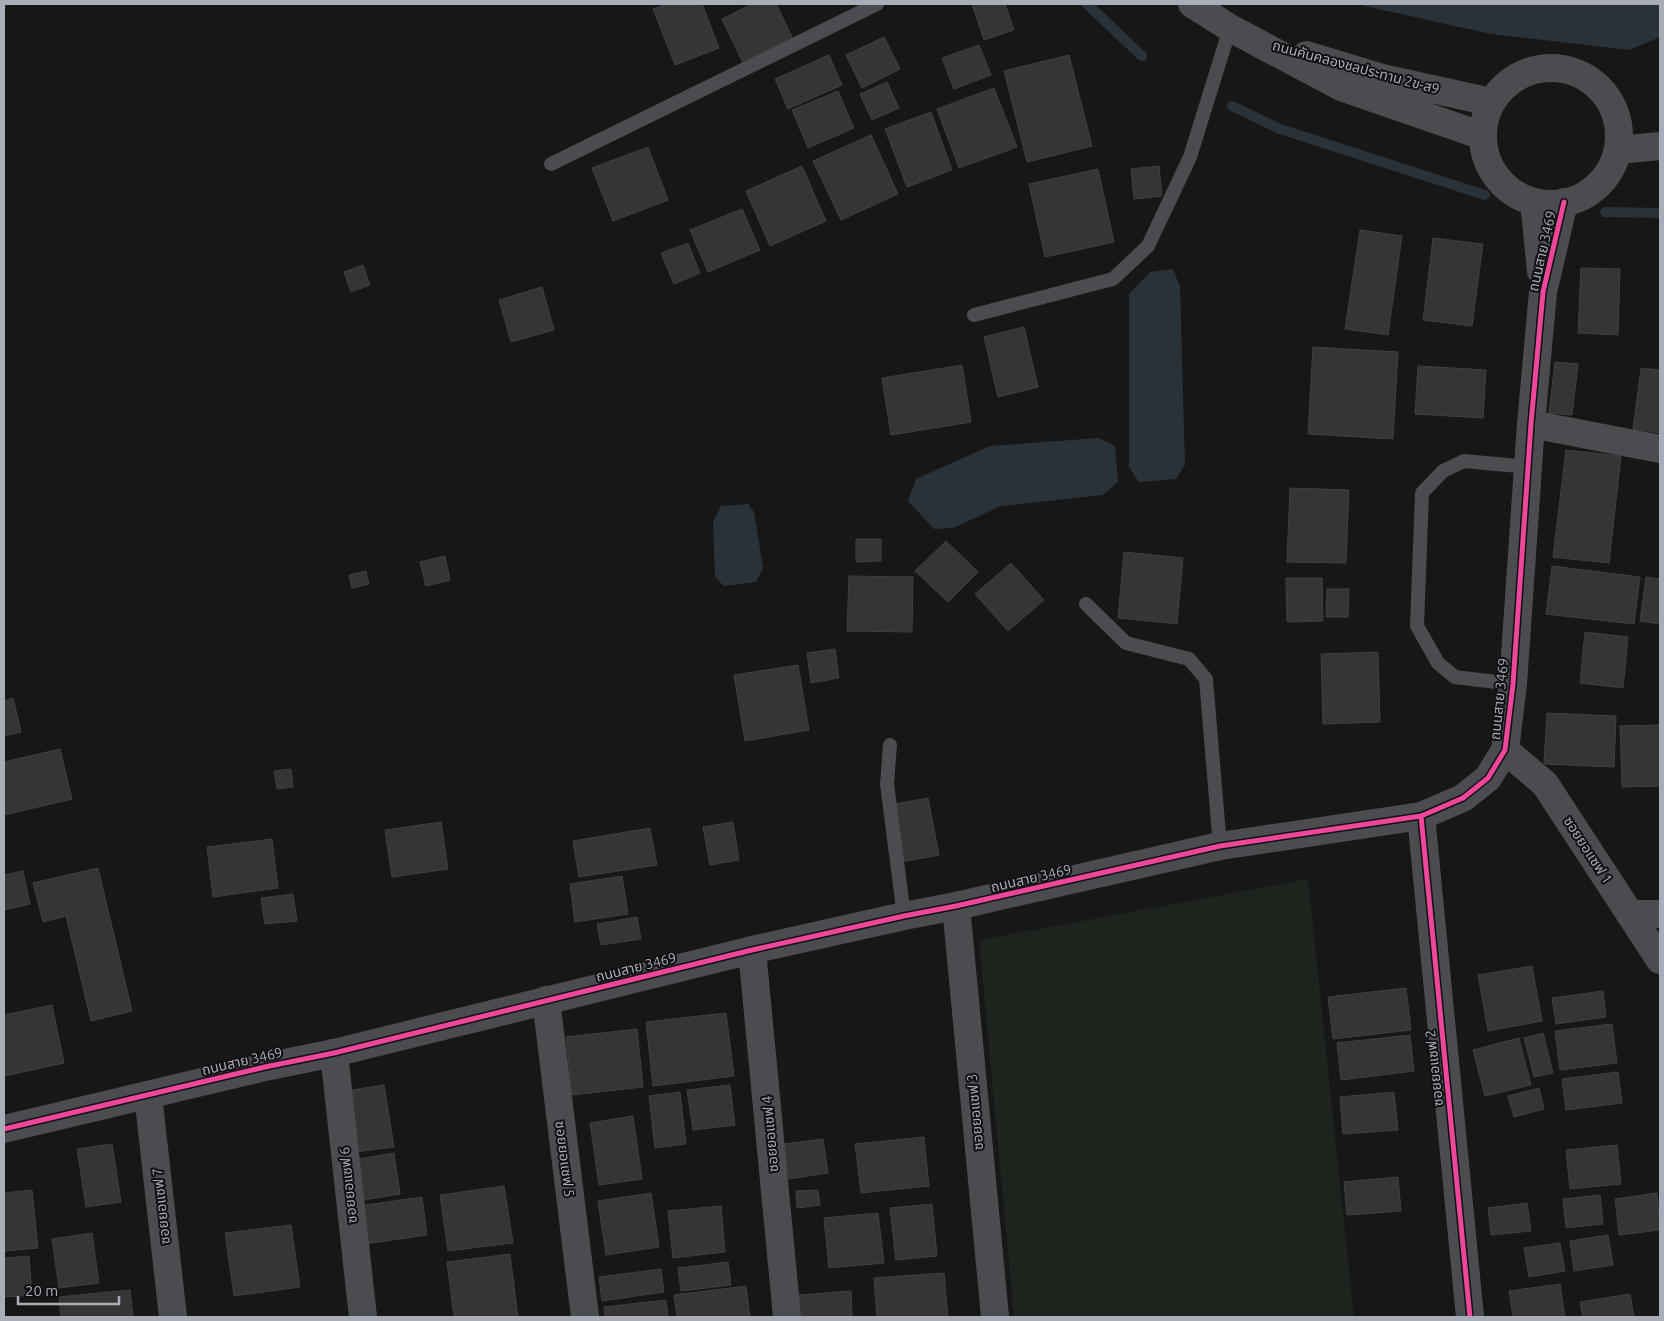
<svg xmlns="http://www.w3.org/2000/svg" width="1664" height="1321" font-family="Ubuntu,'Noto Sans Thai',sans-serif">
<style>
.green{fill:#1d241e}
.water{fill:#2a3239}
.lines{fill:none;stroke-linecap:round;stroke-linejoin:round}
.stream{stroke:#2a3239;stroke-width:10}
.building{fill:#353536;stroke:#3f4043}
.service{stroke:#4b4c50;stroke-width:14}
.minor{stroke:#4b4c50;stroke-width:28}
.tertiary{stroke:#4b4c50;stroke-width:28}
.cycleway-casing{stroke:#111113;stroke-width:8}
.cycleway{stroke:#ed469a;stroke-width:5}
.labels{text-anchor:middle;stroke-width:4;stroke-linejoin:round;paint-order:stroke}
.street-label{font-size:14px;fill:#a8adb8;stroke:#111113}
</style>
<rect width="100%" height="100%" fill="#171717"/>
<path class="green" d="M 1308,879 L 1354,1317 L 1014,1317 L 979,940 Z"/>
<g class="water">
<path d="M 1356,4 L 1660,4 L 1660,37 L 1629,50 L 1491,34 Z"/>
<path d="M 1173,269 L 1180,287 L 1185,465 L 1176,479 L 1139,482 L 1129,467 L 1129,294 L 1150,272 Z"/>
<path d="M 1099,438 L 1115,446 L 1118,482 L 1103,495 L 1001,506 L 953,528 L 934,529 L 908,501 L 916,479 L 990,446 Z"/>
<path d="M 748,504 L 754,512 L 763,568 L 756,582 L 724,586 L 715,577 L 713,521 L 721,506 Z"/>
</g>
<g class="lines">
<g class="stream">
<path d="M 1087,4 L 1142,56"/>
<path d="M 1232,106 L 1280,129 L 1485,195"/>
<path d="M 1605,212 L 1660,213"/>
</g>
</g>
<g class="building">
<path d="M 667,4 L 702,4 L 719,48 L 675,65 L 653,9 Z"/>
<path d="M 752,4 L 776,4 L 794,41 L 744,65 L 722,19 Z"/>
<path d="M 972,4 L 1005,4 L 1014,30 L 984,40 Z"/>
<path d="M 884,37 L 900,69 L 862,88 L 846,55 Z"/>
<path d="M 979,45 L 991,75 L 954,89 L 942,58 Z"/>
<path d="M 829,55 L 842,85 L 788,109 L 775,79 Z"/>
<path d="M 1069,55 L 1092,146 L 1027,162 L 1004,71 Z"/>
<path d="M 887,82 L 899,108 L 872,120 L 860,94 Z"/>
<path d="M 994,88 L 1017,147 L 959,168 L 937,109 Z"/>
<path d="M 838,91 L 854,128 L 808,148 L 792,110 Z"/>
<path d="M 931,112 L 952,170 L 907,187 L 885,129 Z"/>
<path d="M 871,135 L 898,194 L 841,220 L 813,161 Z"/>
<path d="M 648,147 L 668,200 L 613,221 L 592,168 Z"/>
<path d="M 802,166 L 826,221 L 770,246 L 746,191 Z"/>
<path d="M 1159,166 L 1162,196 L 1134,199 L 1131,169 Z"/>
<path d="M 1098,169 L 1114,242 L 1045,257 L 1029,184 Z"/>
<path d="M 742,209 L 760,250 L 708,272 L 690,230 Z"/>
<path d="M 1360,230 L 1402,236 L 1388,335 L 1345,329 Z"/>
<path d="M 1433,238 L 1483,244 L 1472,326 L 1423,320 Z"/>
<path d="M 688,243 L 700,273 L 674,284 L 661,253 Z"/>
<path d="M 363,265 L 370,285 L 351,292 L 344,272 Z"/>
<path d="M 1581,268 L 1620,269 L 1618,335 L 1578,333 Z"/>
<path d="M 542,287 L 554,330 L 511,342 L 499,300 Z"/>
<path d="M 1024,327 L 1038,387 L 998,397 L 984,337 Z"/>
<path d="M 1313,347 L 1398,352 L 1393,439 L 1308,434 Z"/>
<path d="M 1555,362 L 1578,364 L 1572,415 L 1549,413 Z"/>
<path d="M 962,365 L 971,422 L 891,435 L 882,378 Z"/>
<path d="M 1418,366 L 1486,370 L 1483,418 L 1415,414 Z"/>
<path d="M 1641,368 L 1660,370 L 1660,433 L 1633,429 Z"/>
<path d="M 1566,450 L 1621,456 L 1609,563 L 1553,557 Z"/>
<path d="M 1290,488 L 1349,490 L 1346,563 L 1287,562 Z"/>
<path d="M 856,539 L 881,539 L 881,561 L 856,562 Z"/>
<path d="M 946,541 L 978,572 L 948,602 L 915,571 Z"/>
<path d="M 1124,552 L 1183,558 L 1177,624 L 1118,618 Z"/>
<path d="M 445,556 L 450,580 L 426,586 L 420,562 Z"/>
<path d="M 1011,563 L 1044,600 L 1008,631 L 975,594 Z"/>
<path d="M 1552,566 L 1640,577 L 1634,624 L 1546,614 Z"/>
<path d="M 366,571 L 369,584 L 352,588 L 349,575 Z"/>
<path d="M 849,576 L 913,577 L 912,632 L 847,631 Z"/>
<path d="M 1646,577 L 1660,579 L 1660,624 L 1640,621 Z"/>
<path d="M 1286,578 L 1322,578 L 1323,621 L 1287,622 Z"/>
<path d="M 1327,589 L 1349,589 L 1348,617 L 1326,617 Z"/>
<path d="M 1585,632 L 1628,637 L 1623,688 L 1580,683 Z"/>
<path d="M 835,649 L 839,678 L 811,683 L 807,653 Z"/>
<path d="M 1378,652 L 1380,722 L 1323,724 L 1321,654 Z"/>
<path d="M 798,665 L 809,730 L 745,741 L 734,675 Z"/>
<path d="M 13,698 L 21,732 L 4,736 L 4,701 Z"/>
<path d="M 1547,713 L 1616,716 L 1614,767 L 1544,764 Z"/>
<path d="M 1660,725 L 1660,786 L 1622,787 L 1620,726 Z"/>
<path d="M 60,749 L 72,799 L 4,815 L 4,762 Z"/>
<path d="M 291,769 L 293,787 L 277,789 L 274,771 Z"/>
<path d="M 928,798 L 939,855 L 901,862 L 890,805 Z"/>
<path d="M 441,822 L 448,869 L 392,877 L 385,830 Z"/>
<path d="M 733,822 L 739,860 L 710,865 L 703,827 Z"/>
<path d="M 650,828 L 657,865 L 579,877 L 573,841 Z"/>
<path d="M 272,839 L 278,888 L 213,897 L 207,847 Z"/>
<path d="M 98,868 L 132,1011 L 91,1021 L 66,916 L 43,922 L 33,883 Z"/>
<path d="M 23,871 L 30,904 L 4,910 L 4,875 Z"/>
<path d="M 622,876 L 628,914 L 575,922 L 570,884 Z"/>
<path d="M 293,894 L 297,921 L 265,924 L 261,898 Z"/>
<path d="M 637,917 L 641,939 L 601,945 L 597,924 Z"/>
<path d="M 1532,966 L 1542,1021 L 1488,1031 L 1478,975 Z"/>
<path d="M 1406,988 L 1411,1030 L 1333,1039 L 1328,997 Z"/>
<path d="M 1603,991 L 1606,1017 L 1556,1024 L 1552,998 Z"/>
<path d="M 52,1005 L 64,1063 L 4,1076 L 4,1015 Z"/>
<path d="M 726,1013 L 734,1076 L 653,1086 L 646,1022 Z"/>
<path d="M 1612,1024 L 1617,1063 L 1560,1070 L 1555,1031 Z"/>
<path d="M 637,1029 L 643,1087 L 572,1095 L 566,1037 Z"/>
<path d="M 1543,1033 L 1553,1073 L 1534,1077 L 1524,1038 Z"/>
<path d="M 1410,1035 L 1414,1071 L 1341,1080 L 1337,1043 Z"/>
<path d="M 1519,1038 L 1531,1085 L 1485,1096 L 1473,1050 Z"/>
<path d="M 1618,1072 L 1622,1103 L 1566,1110 L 1562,1079 Z"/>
<path d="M 384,1085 L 394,1147 L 356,1152 L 346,1091 Z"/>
<path d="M 730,1085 L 735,1125 L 693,1130 L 687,1090 Z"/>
<path d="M 1539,1088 L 1544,1109 L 1514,1117 L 1508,1096 Z"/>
<path d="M 680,1092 L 686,1144 L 655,1148 L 649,1096 Z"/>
<path d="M 1394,1092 L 1398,1130 L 1343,1134 L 1340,1097 Z"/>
<path d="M 633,1116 L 642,1179 L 599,1185 L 590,1123 Z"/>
<path d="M 924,1137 L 929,1186 L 861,1193 L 855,1144 Z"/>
<path d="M 823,1139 L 828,1173 L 789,1179 L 784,1144 Z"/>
<path d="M 112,1144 L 121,1202 L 86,1207 L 77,1149 Z"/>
<path d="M 1617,1145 L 1621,1184 L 1570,1189 L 1566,1150 Z"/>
<path d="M 394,1153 L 400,1194 L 364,1200 L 358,1159 Z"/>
<path d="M 1398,1177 L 1401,1211 L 1347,1215 L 1344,1182 Z"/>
<path d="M 504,1186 L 513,1243 L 448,1251 L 440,1195 Z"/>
<path d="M 32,1190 L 38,1248 L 4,1251 L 4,1193 Z"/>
<path d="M 818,1190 L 820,1205 L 797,1208 L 796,1191 Z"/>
<path d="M 651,1193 L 659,1247 L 606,1255 L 598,1201 Z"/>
<path d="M 1657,1193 L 1660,1230 L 1619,1235 L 1615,1199 Z"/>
<path d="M 1600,1195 L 1603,1224 L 1566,1228 L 1563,1199 Z"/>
<path d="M 422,1197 L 427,1235 L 365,1244 L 359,1206 Z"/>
<path d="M 1527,1203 L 1531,1231 L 1491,1235 L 1488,1208 Z"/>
<path d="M 932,1204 L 937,1256 L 896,1260 L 890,1208 Z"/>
<path d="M 721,1206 L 725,1252 L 673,1258 L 668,1211 Z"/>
<path d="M 878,1213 L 884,1263 L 829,1268 L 824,1218 Z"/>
<path d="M 291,1225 L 300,1287 L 234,1296 L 225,1233 Z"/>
<path d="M 92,1233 L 99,1283 L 59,1288 L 52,1239 Z"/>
<path d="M 1608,1235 L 1613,1265 L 1574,1271 L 1570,1241 Z"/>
<path d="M 1560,1243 L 1565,1271 L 1529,1277 L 1524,1248 Z"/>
<path d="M 510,1254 L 518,1317 L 454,1317 L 447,1262 Z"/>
<path d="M 29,1256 L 32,1295 L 4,1297 L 4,1258 Z"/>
<path d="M 728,1262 L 731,1285 L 681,1291 L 678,1268 Z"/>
<path d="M 661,1269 L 664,1292 L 602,1301 L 599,1277 Z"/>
<path d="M 944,1273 L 948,1317 L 877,1317 L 874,1278 Z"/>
<path d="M 1560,1284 L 1565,1317 L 1513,1317 L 1509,1291 Z"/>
<path d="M 746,1286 L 750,1317 L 677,1317 L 674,1295 Z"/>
<path d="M 130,1290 L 133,1317 L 61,1317 L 59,1297 Z"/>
<path d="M 851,1291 L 852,1317 L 800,1317 L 799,1295 Z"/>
<path d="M 1630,1294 L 1634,1317 L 1583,1317 L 1580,1302 Z"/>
<path d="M 666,1300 L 668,1317 L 605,1317 L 604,1307 Z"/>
</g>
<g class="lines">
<g class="service">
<path d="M 551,164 L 877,4"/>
<path d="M 974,315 L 1113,279 L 1148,246 L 1190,157 L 1230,28"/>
<path d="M 1086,604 L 1126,643 L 1189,659 L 1206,679 L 1220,846"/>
<path d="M 1513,684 L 1455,677 L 1438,663 L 1417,626 L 1422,493 L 1443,471 L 1464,461 L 1528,467"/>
<path d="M 890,745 L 887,784 L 904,916"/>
</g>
<g class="minor">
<path d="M 1531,424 L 1660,449"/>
<path d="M 1505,750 L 1545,784 L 1660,960"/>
<path d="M 1421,816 L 1470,1317"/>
<path d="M 956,906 L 995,1317"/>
<path d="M 1630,914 L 1660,914"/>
<path d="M 752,950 L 787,1317"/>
<path d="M 546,1000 L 585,1317"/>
<path d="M 334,1053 L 363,1317"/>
<path d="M 148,1095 L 173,1317"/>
</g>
<g class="tertiary">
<path d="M 1192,4 L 1230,28 L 1341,87 L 1483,136"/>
<path d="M 1306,55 L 1382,78 L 1491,102"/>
<circle cx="1551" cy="136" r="68"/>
<path d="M 1618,150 L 1660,146"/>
<path d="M 1534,202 L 1541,271"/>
<path d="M 4,1129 L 265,1067 L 334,1053 L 752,950 L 904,916 L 956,906 L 1220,846 L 1421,816 L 1463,798 L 1488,778 L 1505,750 L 1513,684 L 1531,424 L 1543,292 L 1564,202"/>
</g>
<g class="cycleway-casing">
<g id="cycleway">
<path d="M 1421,816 L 1470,1317"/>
<path d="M 4,1129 L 265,1067 L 334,1053 L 752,950 L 904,916 L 956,906 L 1220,846 L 1421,816 L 1463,798 L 1488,778 L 1505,750 L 1513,684 L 1531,424 L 1543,292 L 1564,202"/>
</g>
</g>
<use href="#cycleway" class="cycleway"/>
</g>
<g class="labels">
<g class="street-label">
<text transform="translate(1356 67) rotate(15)" y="5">ถนนคันคลองชลประทาน 2ข-ส9</text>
<text transform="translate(1542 251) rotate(-77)" y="5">ถนนสาย 3469</text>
<text transform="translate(1499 699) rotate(-84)" y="5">ถนนสาย 3469</text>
<text transform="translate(1588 850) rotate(57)" y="5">ซอยยอแซฟ 1</text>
<text transform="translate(1031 878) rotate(-13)" y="5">ถนนสาย 3469</text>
<text transform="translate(636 967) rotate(-14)" y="5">ถนนสาย 3469</text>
<text transform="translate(242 1061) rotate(-13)" y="5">ถนนสาย 3469</text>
<text transform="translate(1434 1068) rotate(-96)" y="5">ซอยยอแซฟ 2</text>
<text transform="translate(975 1112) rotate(-95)" y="5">ซอยยอแซฟ 3</text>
<text transform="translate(770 1134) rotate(-95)" y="5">ซอยยอแซฟ 4</text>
<text transform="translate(565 1159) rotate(83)" y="5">ซอยยอแซฟ 5</text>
<text transform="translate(348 1185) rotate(-96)" y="5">ซอยยอแซฟ 6</text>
<text transform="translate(161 1206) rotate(-96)" y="5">ซอยยอแซฟ 7</text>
</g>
</g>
<rect width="1664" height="1321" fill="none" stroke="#a8adb8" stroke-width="10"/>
<path d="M18 1296v8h101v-8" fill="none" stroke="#a8adb8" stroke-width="2.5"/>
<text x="25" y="1296" font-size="15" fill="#a8adb8" stroke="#111113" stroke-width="4" paint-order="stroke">20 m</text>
</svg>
